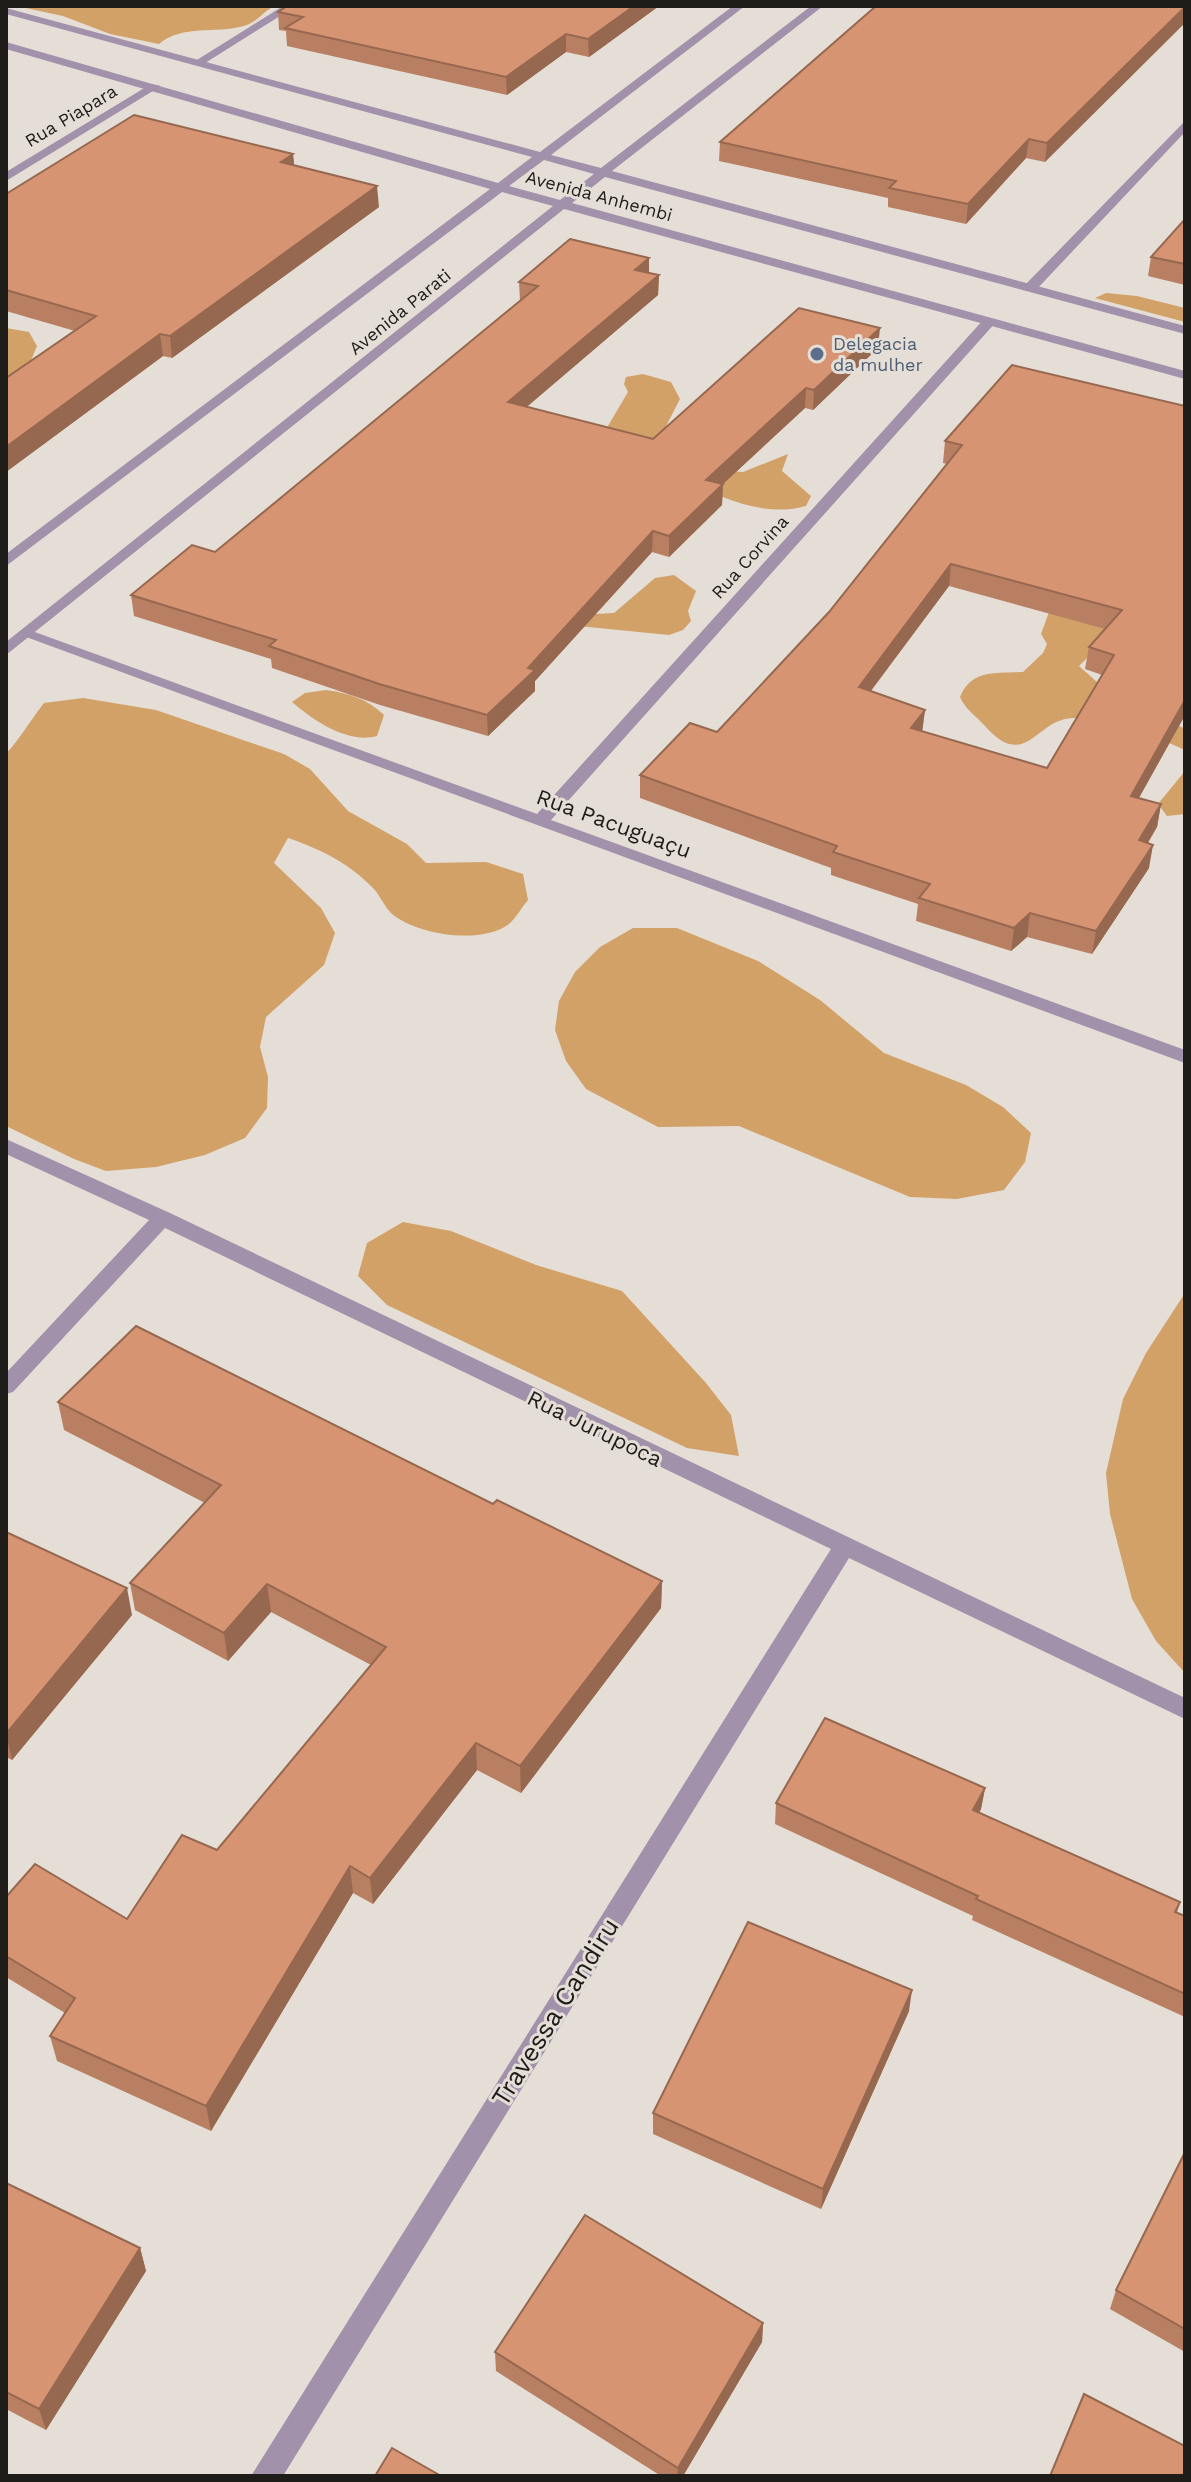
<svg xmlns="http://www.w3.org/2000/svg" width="1191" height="2482" font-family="'Work Sans',sans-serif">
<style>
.forest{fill:#d2a168}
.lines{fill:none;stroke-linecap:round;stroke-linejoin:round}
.minor{fill:#a291ab;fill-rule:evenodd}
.tertiary{fill:#a291ab;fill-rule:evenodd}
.wall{fill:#b97f62;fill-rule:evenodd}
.shaded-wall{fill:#966850}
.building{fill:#d79472;stroke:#966850;stroke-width:2;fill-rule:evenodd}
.service-dot{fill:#5c6f8a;stroke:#e5ded6;stroke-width:3}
.labels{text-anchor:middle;stroke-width:6;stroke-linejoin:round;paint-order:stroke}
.far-street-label{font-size:18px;fill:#1f1d1a;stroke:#e5ded6}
.far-service-label{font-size:18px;fill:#4e5e75;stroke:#e5ded6;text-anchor:start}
.street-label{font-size:22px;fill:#1f1d1a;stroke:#e5ded6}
.near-street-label{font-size:26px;fill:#1f1d1a;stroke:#e5ded6}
</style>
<rect width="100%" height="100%" fill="#e5ded6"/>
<g class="forest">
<path d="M 16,6 L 275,6 C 263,11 258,22 244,26 C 215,34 183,24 159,44 L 110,34 L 63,16 Z"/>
<path d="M 1106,293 L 1137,296 L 1185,308 L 1185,322 L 1095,298 Z"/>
<path d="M 6,328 L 29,332 L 37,346 L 30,363 L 6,378 Z"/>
<path d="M 643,374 L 671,382 L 680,399 L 663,432 L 727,471 L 743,472 L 788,454 L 782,471 L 811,496 L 806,506 C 740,525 661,463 605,431 L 628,392 L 624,384 L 626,377 Z"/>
<path d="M 674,575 L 696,591 L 688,611 L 691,621 L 683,630 L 669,635 L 558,624 L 595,614 L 614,613 L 655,578 Z"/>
<path d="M 1049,612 L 1106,627 L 1095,650 L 1079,666 L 1097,682 L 1185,729 L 1185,750 C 1163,739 1097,717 1073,718 C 1035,719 1026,773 984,725 C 975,715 965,709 960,697 C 971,669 997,673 1023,672 L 1043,653 L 1047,644 L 1041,634 Z"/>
<path d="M 326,690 C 349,693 367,699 384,715 L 377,736 C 348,744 314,721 292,702 L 305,693 Z"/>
<path d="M 83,698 L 156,710 L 284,754 L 310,769 L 348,811 L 407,844 L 426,863 L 486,862 L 523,874 L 528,900 C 522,907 516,918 509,924 C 482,945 415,935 391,913 C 384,906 380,895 373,888 C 349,863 320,849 288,838 L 274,863 L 321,908 L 335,933 L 324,965 L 266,1017 L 260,1047 L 268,1077 L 267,1108 L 245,1138 L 205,1155 L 156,1167 L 106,1171 L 74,1159 L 6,1126 L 6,753 C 13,749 35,714 44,703 Z"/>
<path d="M 1185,771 L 1185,814 L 1167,816 L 1158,804 Z"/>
<path d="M 633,928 L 677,928 L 758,961 L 820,1000 L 884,1053 L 966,1085 L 1003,1107 L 1031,1133 L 1025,1162 L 1004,1190 L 957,1199 L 910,1197 L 739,1126 L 658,1127 L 586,1089 L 566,1061 L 555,1030 L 559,1001 L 575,972 L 600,947 Z"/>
<path d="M 403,1222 L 451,1231 L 536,1265 L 622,1291 L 706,1383 L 731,1415 L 739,1456 L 687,1448 L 387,1305 L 358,1276 L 367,1243 Z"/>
<path d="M 1185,1293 L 1185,1673 L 1156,1641 L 1132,1599 L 1110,1514 L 1106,1473 L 1123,1399 L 1146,1353 Z"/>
</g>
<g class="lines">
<g class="minor">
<path d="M 283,6 L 296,6 L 202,65 L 192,63 Z"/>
<path d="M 151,84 L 161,86 L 6,181 L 6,172 Z"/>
<path d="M 1185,121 L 1185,132 L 1035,291 L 1025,291 L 1025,285 Z"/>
<path d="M 984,319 L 996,322 L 551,820 L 1185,1050 L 1185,1063 L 18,634 L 20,631 L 32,631 L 537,814 Z"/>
<path d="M 6,1139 L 170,1213 L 1185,1698 L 1185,1719 L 849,1558 L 283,2476 L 251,2476 L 831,1549 L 165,1228 L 13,1392 L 6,1394 L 6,1373 L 149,1220 L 6,1154 Z"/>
</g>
<path class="tertiary" d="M 733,6 L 745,6 L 551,155 L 601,168 L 811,6 L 823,6 L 612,171 L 1185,326 L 1185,334 L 605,177 L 572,203 L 1185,371 L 1185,379 L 564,209 L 6,655 L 6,642 L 553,206 L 502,192 L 6,566 L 6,554 L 490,189 L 6,49 L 6,42 L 498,183 L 532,157 L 6,14 L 6,8 L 540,152 ZM 544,160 L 594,174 L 560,200 L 509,186 Z"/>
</g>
<g class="wall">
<path d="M 659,6 L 589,57 L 566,52 L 507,95 L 287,46 L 286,31 L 279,30 L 278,12 Z"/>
<path d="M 1185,6 L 1045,162 L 1026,158 L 966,224 L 888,207 L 888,198 L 719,161 L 720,142 Z"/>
<path d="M 293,154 L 294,165 L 379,207 L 172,358 L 163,356 L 6,472 L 6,378 L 75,331 L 6,311 L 6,194 Z"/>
<path d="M 1185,219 L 1185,285 L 1148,276 L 1151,257 Z"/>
<path d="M 649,258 L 649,273 L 659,275 L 658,295 L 526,407 L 653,439 L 878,348 L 813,410 L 805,408 L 723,484 L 722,505 L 669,557 L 652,552 L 535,681 L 535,691 L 488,736 L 380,705 L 272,668 L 271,659 L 134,616 L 131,595 L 215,552 L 520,301 L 519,282 Z"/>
<path d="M 1185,406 L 1185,718 L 1184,717 L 1139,798 L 1161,804 L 1157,827 L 1148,843 L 1149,868 L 1092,954 L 1027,937 L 1011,951 L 916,921 L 918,904 L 831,875 L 831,868 L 640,798 L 640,775 L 717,732 L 829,612 L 947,464 L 943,463 L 945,441 ZM 949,586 L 1105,629 L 1089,647 L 1085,669 L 1102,675 L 1047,768 L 922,731 L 925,710 L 871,691 Z"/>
<path d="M 58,1402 L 493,1504 L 662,1581 L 661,1608 L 521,1793 L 477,1770 L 373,1904 L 353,1893 L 211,2131 L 57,2061 L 50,2036 L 65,2013 L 6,1977 L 6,1897 L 127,1919 L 217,1850 L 371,1665 L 271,1612 L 228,1661 L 135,1610 L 130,1583 L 205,1503 L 64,1430 Z"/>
<path d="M 6,1532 L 132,1615 L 12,1760 L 6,1757 Z"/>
<path d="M 985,1788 L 981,1809 L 979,1813 L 1180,1902 L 1177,1913 L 1185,1916 L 1185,2017 L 972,1920 L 973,1916 L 775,1824 L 776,1803 Z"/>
<path d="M 909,2011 L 821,2209 L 653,2134 L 653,2113 Z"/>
<path d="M 1185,2152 L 1185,2352 L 1110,2309 L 1116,2290 Z"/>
<path d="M 6,2183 L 140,2248 L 146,2271 L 46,2430 L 6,2409 Z"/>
<path d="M 763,2323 L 762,2342 L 683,2476 L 661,2476 L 496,2371 L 495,2352 Z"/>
</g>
<g class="shaded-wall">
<path d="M 634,6 L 659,6 L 589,57 L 588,39 Z"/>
<path d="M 1185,7 L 1185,23 L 1045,162 L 1047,143 Z"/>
<path d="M 566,34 L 566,52 L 507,95 L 506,77 Z"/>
<path d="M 1029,139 L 1026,158 L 966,224 L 968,204 Z"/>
<path d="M 293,154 L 295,174 L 281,162 Z"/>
<path d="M 377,186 L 379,207 L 172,358 L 170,336 Z"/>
<path d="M 649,258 L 649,277 L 635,270 Z"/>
<path d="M 659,275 L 658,295 L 508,423 L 508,402 Z"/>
<path d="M 880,328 L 878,348 L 813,410 L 814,390 Z"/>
<path d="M 160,334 L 163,356 L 6,472 L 6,447 Z"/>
<path d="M 806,388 L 805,408 L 723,484 L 722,505 L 669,557 L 669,536 L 706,480 Z"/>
<path d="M 653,531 L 652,552 L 535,681 L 535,691 L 488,736 L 487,715 L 528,668 Z"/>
<path d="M 951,564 L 949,586 L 857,709 L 859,687 Z"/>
<path d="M 1185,700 L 1184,717 L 1127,819 L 1131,796 Z"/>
<path d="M 925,710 L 922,733 L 911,728 Z"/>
<path d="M 1161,804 L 1157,827 L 1135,863 L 1139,840 Z"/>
<path d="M 1153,845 L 1149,868 L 1092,954 L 1096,931 Z"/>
<path d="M 1030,913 L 1027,937 L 1011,951 L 1014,928 Z"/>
<path d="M 662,1581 L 661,1608 L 521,1793 L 520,1766 Z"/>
<path d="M 267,1584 L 271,1612 L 228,1661 L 224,1633 Z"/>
<path d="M 127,1588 L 132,1615 L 12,1760 L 6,1734 Z"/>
<path d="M 476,1743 L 477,1770 L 373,1904 L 370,1878 Z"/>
<path d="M 985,1788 L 981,1809 L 969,1832 L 973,1810 Z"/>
<path d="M 350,1866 L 353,1893 L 211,2131 L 206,2106 Z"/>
<path d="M 912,1990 L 909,2011 L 821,2209 L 823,2189 Z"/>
<path d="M 140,2248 L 146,2271 L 46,2430 L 39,2409 Z"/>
<path d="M 763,2323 L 762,2342 L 683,2476 L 677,2476 L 678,2468 Z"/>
</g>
<g class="building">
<path d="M 287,6 L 634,6 L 588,39 L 566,34 L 506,77 L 285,28 L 303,17 L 278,12 Z"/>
<path d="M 876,6 L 1185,6 L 1185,7 L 1047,143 L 1029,139 L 968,204 L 889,188 L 896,181 L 720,142 Z"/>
<path d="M 134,115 L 293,154 L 281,162 L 377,186 L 170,336 L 160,334 L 6,447 L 6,378 L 96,316 L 6,290 L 6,194 Z"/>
<path d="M 1185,219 L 1185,264 L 1151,257 Z"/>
<path d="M 570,239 L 649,258 L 635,270 L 659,275 L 508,402 L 653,439 L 799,308 L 880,328 L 814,390 L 806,388 L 706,480 L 723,484 L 669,536 L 653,531 L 528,668 L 535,670 L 487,715 L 379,684 L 269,646 L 276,640 L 131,595 L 192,545 L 215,552 L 538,286 L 519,282 Z"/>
<path d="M 1012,365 L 1185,406 L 1185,700 L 1131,796 L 1161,804 L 1139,840 L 1153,845 L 1096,931 L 1030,913 L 1014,928 L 919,898 L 930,884 L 833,852 L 837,846 L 640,775 L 690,723 L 717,732 L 829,612 L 962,445 L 945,441 ZM 951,564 L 1122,610 L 1089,647 L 1114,655 L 1047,768 L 911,728 L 925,710 L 859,687 Z"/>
<path d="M 136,1326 L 493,1504 L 497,1500 L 662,1581 L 520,1766 L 476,1743 L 370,1878 L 350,1866 L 206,2106 L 50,2036 L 75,1998 L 6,1956 L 6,1897 L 35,1864 L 127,1919 L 182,1835 L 217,1850 L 386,1647 L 267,1584 L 224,1633 L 130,1583 L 221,1485 L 58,1402 Z"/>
<path d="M 6,1532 L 127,1588 L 6,1734 Z"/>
<path d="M 825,1718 L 985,1788 L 973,1810 L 1180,1902 L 1175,1912 L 1185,1916 L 1185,1994 L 976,1899 L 978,1896 L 776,1803 Z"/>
<path d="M 748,1922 L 912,1990 L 823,2189 L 653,2113 Z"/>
<path d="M 1185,2152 L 1185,2329 L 1116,2290 Z"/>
<path d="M 6,2183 L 140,2248 L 39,2409 L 6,2392 Z"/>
<path d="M 585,2215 L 763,2323 L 678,2468 L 495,2352 Z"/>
<path d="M 1084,2394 L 1185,2446 L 1185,2476 L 1050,2476 Z"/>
<path d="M 392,2448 L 441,2476 L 375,2476 Z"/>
</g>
<circle class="service-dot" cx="817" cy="354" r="8"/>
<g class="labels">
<g class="far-street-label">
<text transform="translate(71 116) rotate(-31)" y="6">Rua Piapara</text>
<text transform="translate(599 196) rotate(15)" y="6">Avenida Anhembi</text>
<text transform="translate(400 312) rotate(-39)" y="6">Avenida Parati</text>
<text transform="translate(750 557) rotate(-48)" y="6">Rua Corvina</text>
</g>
<g class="far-service-label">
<text x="833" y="350">Delegacia<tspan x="833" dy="21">da mulher</tspan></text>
</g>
<g class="street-label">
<text transform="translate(614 823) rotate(20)" y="8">Rua Pacuguaçu</text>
<text transform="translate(595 1428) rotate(26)" y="8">Rua Jurupoca</text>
</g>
<g class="near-street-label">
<text transform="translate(555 2012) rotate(-58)" y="9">Travessa Candiru</text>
</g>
</g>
<rect width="1191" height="2482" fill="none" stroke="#1f1d1a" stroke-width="16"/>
</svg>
